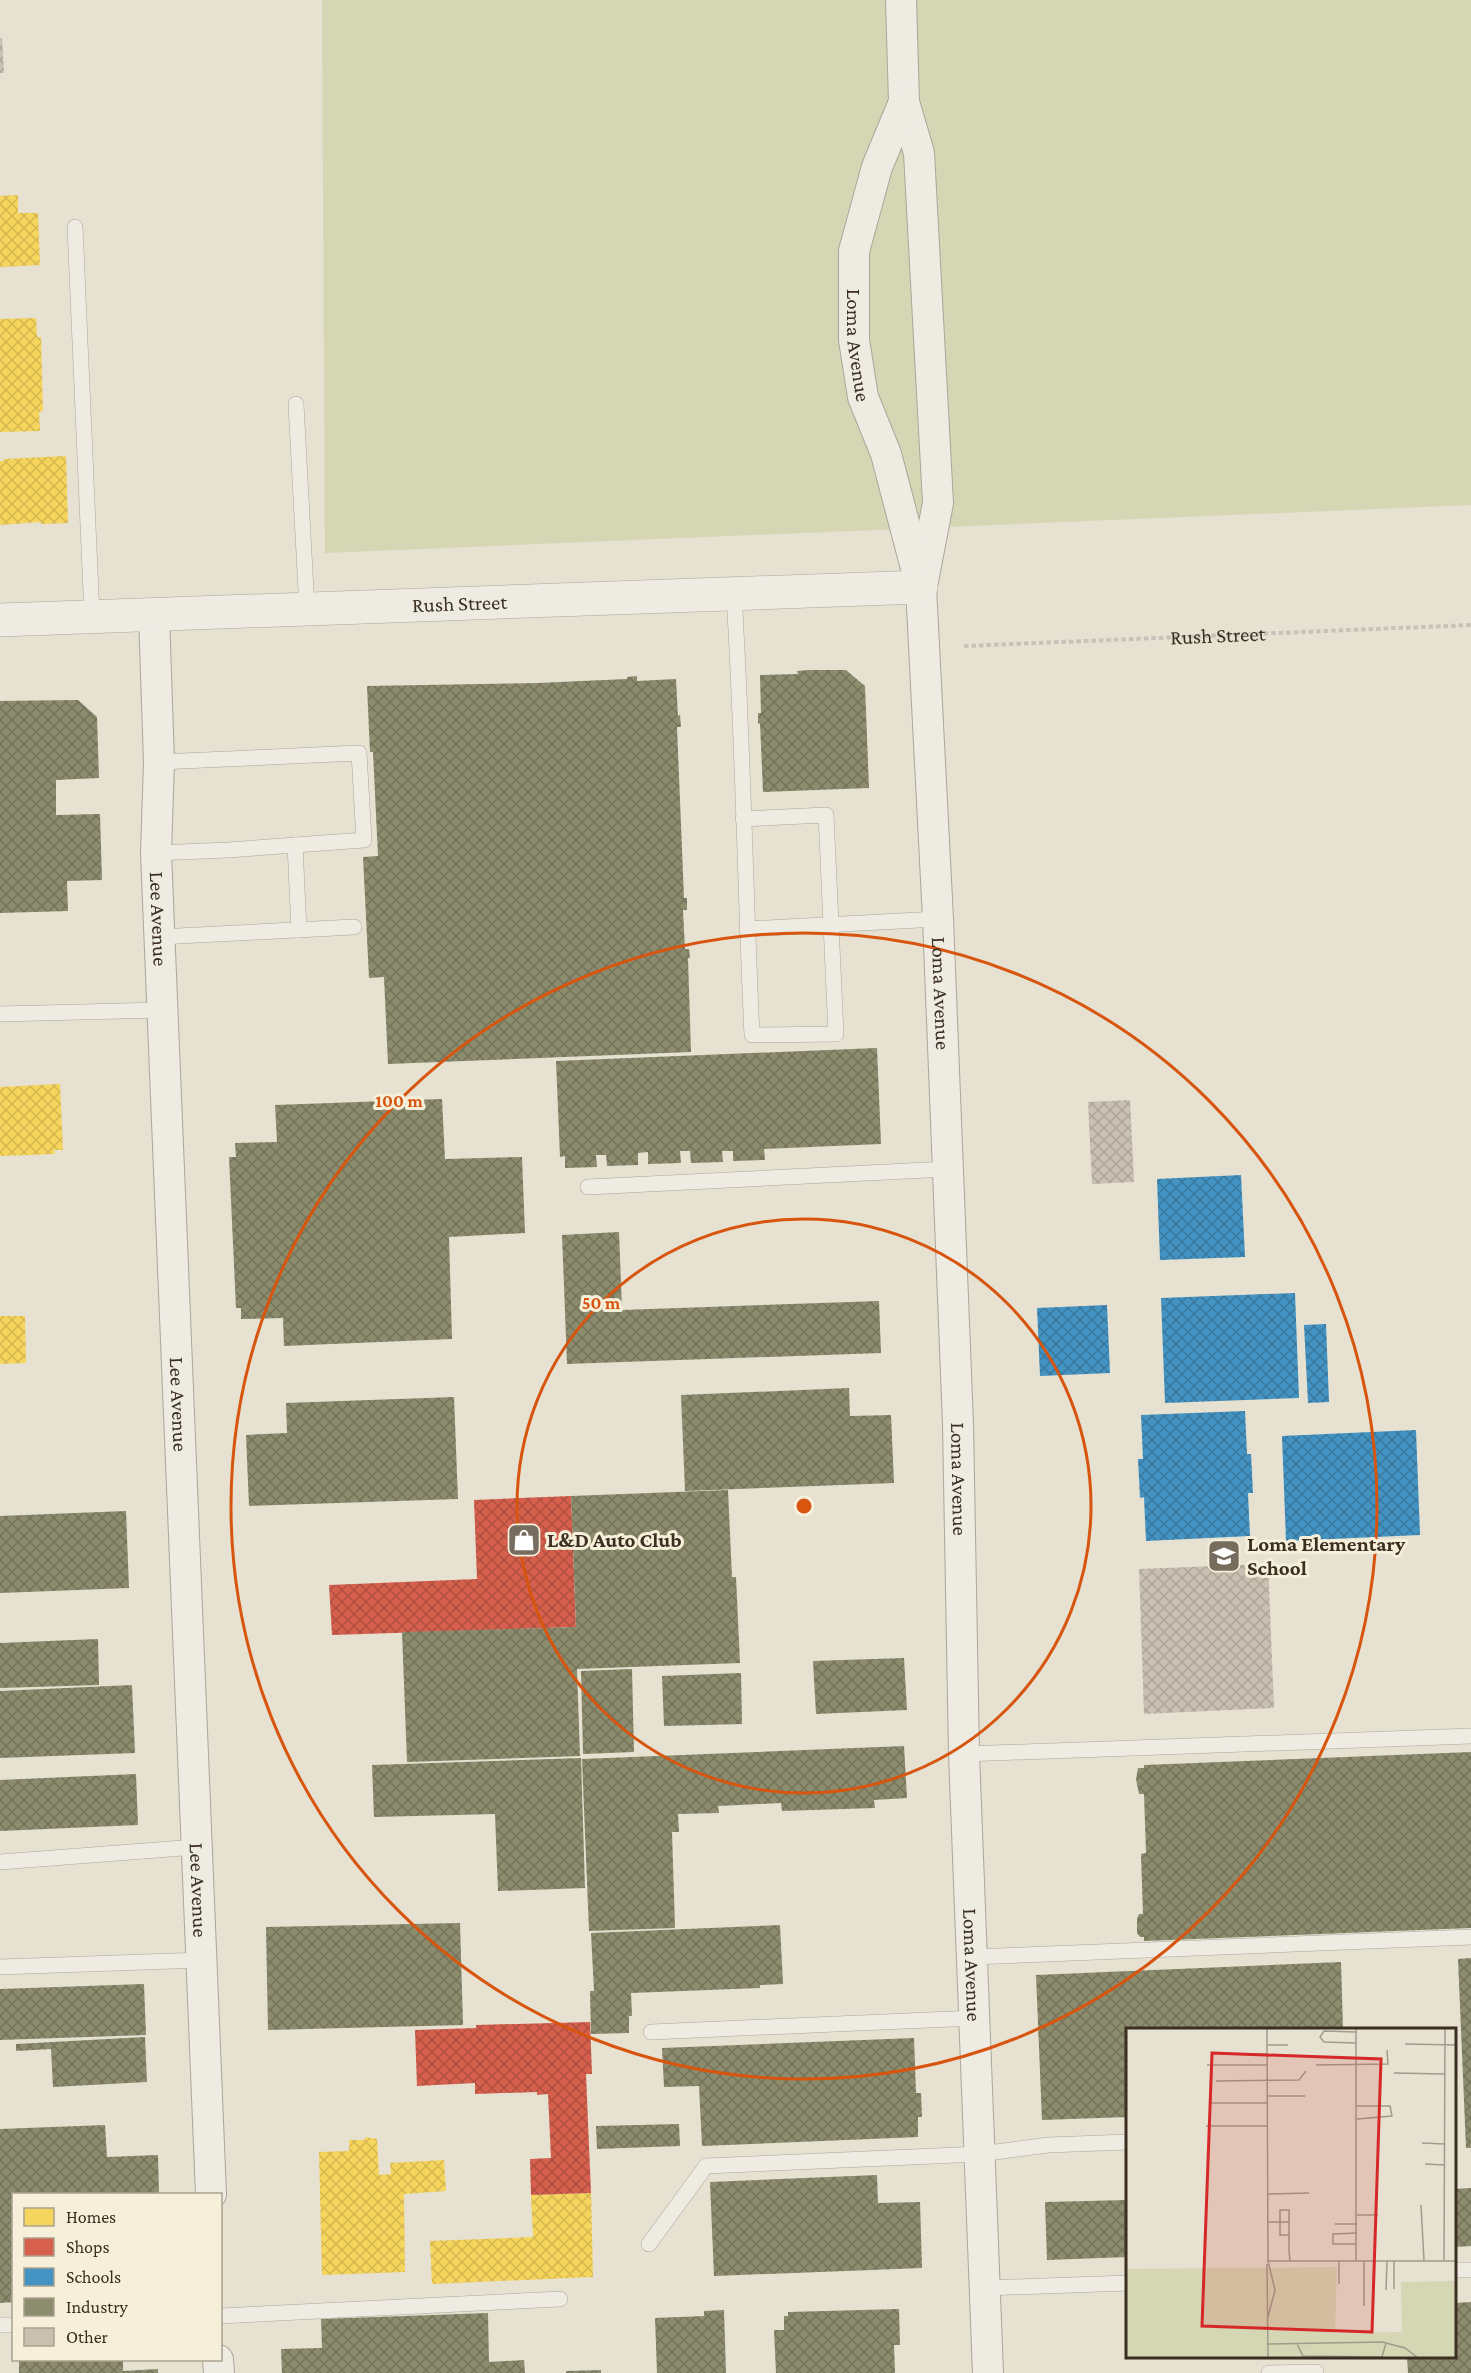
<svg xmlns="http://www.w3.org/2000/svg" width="1471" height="2373" font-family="'Crimson Pro',serif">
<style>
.green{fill:#d4d6b4}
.homes{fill:url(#homes-cross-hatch)}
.shops{fill:url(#shops-cross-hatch)}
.schools{fill:url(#schools-cross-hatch)}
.industry{fill:url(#industry-cross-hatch)}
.building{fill:url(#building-cross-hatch)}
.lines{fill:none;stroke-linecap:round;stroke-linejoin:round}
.service-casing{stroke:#aca69a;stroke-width:16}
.minor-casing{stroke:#aca69a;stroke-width:32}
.tertiary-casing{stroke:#aca69a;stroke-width:34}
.path{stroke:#c7c2b9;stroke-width:4;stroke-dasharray:4.5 3;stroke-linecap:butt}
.service{stroke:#eeebe3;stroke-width:15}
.minor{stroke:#eeebe3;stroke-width:30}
.tertiary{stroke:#eeebe3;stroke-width:33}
.ring{fill:none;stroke:#d7550e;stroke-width:3}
.labels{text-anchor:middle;stroke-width:6;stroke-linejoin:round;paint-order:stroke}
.street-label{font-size:21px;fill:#3b2f21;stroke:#f6efd9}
.poi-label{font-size:21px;font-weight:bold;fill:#3b2f21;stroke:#f6efd9;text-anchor:start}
.inset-road{fill:none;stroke:#a29a8b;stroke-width:1.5}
.view{fill:#d62828;fill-opacity:0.15;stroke:#d62828;stroke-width:3}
.inset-edge{fill:none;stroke:#3b2f21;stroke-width:3}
.centre{fill:#d7550e;stroke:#f6efd9;stroke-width:3}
.ring-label{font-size:18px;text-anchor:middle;font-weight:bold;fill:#d7550e;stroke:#f6efd9;stroke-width:6;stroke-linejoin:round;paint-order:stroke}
</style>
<defs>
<pattern id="homes-cross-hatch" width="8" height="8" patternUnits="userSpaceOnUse" patternTransform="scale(1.5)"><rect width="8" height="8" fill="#f6d55c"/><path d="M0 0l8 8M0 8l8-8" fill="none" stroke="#d4b750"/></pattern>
<pattern id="shops-cross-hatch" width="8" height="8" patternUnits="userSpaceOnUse" patternTransform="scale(1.5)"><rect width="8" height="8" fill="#d6604d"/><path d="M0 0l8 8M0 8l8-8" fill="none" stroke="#af5040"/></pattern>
<pattern id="schools-cross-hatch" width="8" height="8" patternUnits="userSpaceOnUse" patternTransform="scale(1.5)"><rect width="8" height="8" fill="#4393c3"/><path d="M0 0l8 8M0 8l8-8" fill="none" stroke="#39789e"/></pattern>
<pattern id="industry-cross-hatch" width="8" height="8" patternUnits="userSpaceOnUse" patternTransform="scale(1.5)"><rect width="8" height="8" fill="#8c8c6e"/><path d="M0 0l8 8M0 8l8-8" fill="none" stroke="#74735a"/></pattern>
<pattern id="building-cross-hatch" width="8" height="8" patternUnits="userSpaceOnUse" patternTransform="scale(1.5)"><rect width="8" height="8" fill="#cac0b2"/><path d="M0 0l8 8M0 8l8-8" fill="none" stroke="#aea599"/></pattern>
</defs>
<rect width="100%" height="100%" fill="#e6e1d1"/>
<path class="green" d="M 322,0 L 1471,0 L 1471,505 L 325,553 Z"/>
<g class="homes">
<path d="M 18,195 L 18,213 L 38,213 L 40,265 L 0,267 L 0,196 Z"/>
<path d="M 36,318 L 37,337 L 41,337 L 43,411 L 39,412 L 40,431 L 0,432 L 0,319 Z"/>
<path d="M 66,456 L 68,523 L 41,524 L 41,522 L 0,525 L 0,461 L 4,461 L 4,459 Z"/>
<path d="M 60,1084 L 63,1150 L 54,1150 L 55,1154 L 0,1156 L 0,1087 Z"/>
<path d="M 0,1316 L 25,1316 L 26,1363 L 0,1364 Z"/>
<path d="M 365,2137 L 377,2139 L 379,2175 L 391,2174 L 390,2163 L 444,2160 L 446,2191 L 404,2194 L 405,2272 L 322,2275 L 319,2152 L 349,2151 L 349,2140 L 365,2140 Z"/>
<path d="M 591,2193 L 593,2277 L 432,2284 L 430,2241 L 533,2237 L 531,2195 Z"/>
</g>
<g class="shops">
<path d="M 571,1496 L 576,1627 L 332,1635 L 329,1585 L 477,1579 L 474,1500 Z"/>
<path d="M 590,2022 L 592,2074 L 586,2074 L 591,2193 L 531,2195 L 530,2159 L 551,2158 L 548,2094 L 537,2095 L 537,2092 L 475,2094 L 475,2083 L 417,2086 L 415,2030 L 476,2028 L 476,2025 Z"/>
</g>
<g class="schools">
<path d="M 1241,1175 L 1245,1257 L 1160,1260 L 1157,1179 Z"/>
<path d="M 1295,1293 L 1299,1398 L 1165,1403 L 1161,1298 Z"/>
<path d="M 1107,1305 L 1110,1373 L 1040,1376 L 1037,1308 Z"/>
<path d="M 1326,1324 L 1329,1402 L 1308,1403 L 1304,1325 Z"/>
<path d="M 1245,1411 L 1247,1454 L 1251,1454 L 1253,1493 L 1248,1493 L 1250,1536 L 1146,1541 L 1144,1497 L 1140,1498 L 1138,1459 L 1143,1459 L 1141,1415 Z"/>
<path d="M 1416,1430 L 1420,1535 L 1286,1541 L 1282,1436 Z"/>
</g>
<g class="industry">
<path d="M 809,670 L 846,670 L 865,686 L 869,788 L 763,792 L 760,723 L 758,724 L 758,713 L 761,713 L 760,675 L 798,674 L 797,671 Z"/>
<path d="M 637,676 L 637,681 L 676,679 L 678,716 L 680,715 L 681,727 L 677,727 L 684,898 L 687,898 L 687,910 L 683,910 L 685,949 L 689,949 L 690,958 L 688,958 L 691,1052 L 388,1064 L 384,977 L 369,978 L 363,857 L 378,856 L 373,752 L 370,752 L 367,686 L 538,683 L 627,679 L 627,677 Z"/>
<path d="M 78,700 L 97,717 L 99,778 L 56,780 L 56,815 L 100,814 L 102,880 L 67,881 L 68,911 L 0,913 L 0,701 Z"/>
<path d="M 877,1048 L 881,1144 L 764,1149 L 765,1160 L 733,1161 L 733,1151 L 722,1151 L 723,1162 L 691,1163 L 690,1151 L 680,1151 L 681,1163 L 648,1164 L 648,1152 L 638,1153 L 638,1165 L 607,1166 L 606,1155 L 596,1155 L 597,1167 L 565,1168 L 565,1156 L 560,1157 L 556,1061 Z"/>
<path d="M 442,1099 L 445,1159 L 522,1157 L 525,1233 L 449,1237 L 452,1339 L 284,1346 L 283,1318 L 241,1319 L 241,1308 L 236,1308 L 229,1157 L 236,1157 L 235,1143 L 277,1142 L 275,1105 Z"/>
<path d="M 619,1232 L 622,1310 L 879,1301 L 881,1353 L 567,1364 L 562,1235 Z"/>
<path d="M 849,1388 L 850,1416 L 891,1415 L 894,1483 L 685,1491 L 681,1395 Z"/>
<path d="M 454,1397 L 458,1499 L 249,1506 L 246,1435 L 287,1433 L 286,1403 Z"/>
<path d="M 728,1490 L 732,1577 L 736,1577 L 740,1663 L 577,1669 L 580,1756 L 407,1762 L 402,1632 L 576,1627 L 571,1496 Z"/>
<path d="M 126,1511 L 129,1588 L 0,1593 L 0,1516 Z"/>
<path d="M 98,1639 L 99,1685 L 0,1688 L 0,1643 Z"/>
<path d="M 904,1658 L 907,1710 L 816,1714 L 813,1661 Z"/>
<path d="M 632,1669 L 634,1752 L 583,1754 L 581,1671 Z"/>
<path d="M 741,1673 L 742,1724 L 664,1726 L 662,1676 Z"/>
<path d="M 132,1685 L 135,1753 L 0,1758 L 0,1691 Z"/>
<path d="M 904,1746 L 907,1798 L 874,1800 L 875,1808 L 782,1811 L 781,1803 L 718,1806 L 719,1813 L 678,1814 L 679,1832 L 672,1832 L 675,1928 L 589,1931 L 582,1759 Z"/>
<path d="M 1471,1752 L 1471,1928 L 1144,1941 L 1144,1937 L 1140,1937 L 1137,1933 L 1137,1919 L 1139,1914 L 1143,1914 L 1141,1854 L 1146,1853 L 1144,1794 L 1139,1794 L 1136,1779 L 1138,1768 L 1144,1768 L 1144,1765 Z"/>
<path d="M 581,1758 L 585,1888 L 498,1891 L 495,1814 L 374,1817 L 372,1765 Z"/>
<path d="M 136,1774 L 138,1825 L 0,1831 L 0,1780 Z"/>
<path d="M 460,1923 L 463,2025 L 268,2030 L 266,1927 Z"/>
<path d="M 780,1925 L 783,1984 L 760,1985 L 760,1988 L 631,1993 L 632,2016 L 629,2016 L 629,2033 L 591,2034 L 590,1991 L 594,1991 L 591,1933 Z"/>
<path d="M 1471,1958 L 1471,2148 L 1466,2148 L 1458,1959 Z"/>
<path d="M 1341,1962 L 1343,2030 L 1128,2030 L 1128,2117 L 1042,2120 L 1036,1975 Z"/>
<path d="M 144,1984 L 146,2035 L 0,2040 L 0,1989 Z"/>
<path d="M 145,2037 L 147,2082 L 53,2087 L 51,2049 L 16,2051 L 16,2044 Z"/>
<path d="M 914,2038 L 916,2093 L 921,2093 L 922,2117 L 918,2117 L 918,2137 L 702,2146 L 699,2086 L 664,2087 L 662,2048 Z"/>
<path d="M 679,2124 L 680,2146 L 597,2149 L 596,2126 Z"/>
<path d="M 105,2125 L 107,2157 L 158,2155 L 159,2194 L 14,2194 L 14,2302 L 0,2303 L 0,2129 Z"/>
<path d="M 877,2175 L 878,2203 L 920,2202 L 922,2268 L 714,2276 L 710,2182 Z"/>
<path d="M 1471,2188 L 1471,2246 L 1454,2247 L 1454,2189 Z"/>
<path d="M 1128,2200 L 1128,2257 L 1047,2260 L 1045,2202 Z"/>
<path d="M 1471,2302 L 1471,2373 L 1408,2373 L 1407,2356 L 1454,2356 L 1454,2303 Z"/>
<path d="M 899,2309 L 900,2345 L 894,2345 L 895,2373 L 776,2373 L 774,2330 L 784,2330 L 784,2316 L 788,2316 L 788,2312 Z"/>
<path d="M 724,2310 L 726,2373 L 657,2373 L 655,2318 L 704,2316 L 704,2311 Z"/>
<path d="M 488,2313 L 489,2362 L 524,2360 L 525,2373 L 282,2373 L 281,2349 L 322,2348 L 321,2319 Z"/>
<path d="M 19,2360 L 123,2360 L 123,2371 L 158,2369 L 158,2373 L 19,2373 Z"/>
<path d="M 601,2370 L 601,2373 L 566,2373 L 566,2371 Z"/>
</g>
<g class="building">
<path d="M 0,38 L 2,38 L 4,73 L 0,73 Z"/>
<path d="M 1130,1100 L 1134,1182 L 1092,1184 L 1088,1102 Z"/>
<path d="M 1268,1564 L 1274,1708 L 1144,1714 L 1139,1569 Z"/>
</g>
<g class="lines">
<g class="service-casing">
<g id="service">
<path d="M 75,227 L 92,617"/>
<path d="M 296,404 L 307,610"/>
<path d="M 734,595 C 743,741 745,888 752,1035 L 836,1034 L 826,815 L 743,819"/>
<path d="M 295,845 L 299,930"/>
<path d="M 156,853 L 228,850 L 364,840 L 359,753 L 159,762"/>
<path d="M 747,929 L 938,919"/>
<path d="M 159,937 L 354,927"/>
<path d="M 0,1014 L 162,1010"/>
<path d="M 588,1187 L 947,1169"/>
<path d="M 964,1754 L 1471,1736"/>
<path d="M 0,1862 L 196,1847"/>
<path d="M 972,1957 L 1471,1937"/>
<path d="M 0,1967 L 202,1960"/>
<path d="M 651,2032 L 975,2018"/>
<path d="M 649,2244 L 706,2166 L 980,2154 L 1048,2145 L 1128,2142"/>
<path d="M 1454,2270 L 1471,2270"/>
<path d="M 985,2288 L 1128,2283"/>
<path d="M 220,2316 L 560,2299"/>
<path d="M 0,2325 L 14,2325"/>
<path d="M 1269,2373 L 1316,2372"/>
</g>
</g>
<g class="minor-casing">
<g id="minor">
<path d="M 901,0 L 904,102 L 919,153 L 938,503 L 923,581"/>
<path id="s2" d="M 904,102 L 877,167 L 854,251 L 854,340 L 863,397 L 886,454 L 921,587 L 938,919 L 958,1424 L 964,1754 L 988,2373"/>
<path id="s3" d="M 154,615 L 159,762 L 156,853 L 211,2194"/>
<path d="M 218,2360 L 219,2373"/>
</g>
</g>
<g class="tertiary-casing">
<g id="tertiary">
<path id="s4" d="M 0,620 L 921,587"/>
</g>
</g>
<path class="path" id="s1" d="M 964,646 L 1471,625"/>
<use href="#service" class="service"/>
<use href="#minor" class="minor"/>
<use href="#tertiary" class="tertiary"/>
</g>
<g class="ring">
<circle cx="804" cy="1506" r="287"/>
<circle cx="804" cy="1506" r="573"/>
</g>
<defs>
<g id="shop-square" transform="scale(1.725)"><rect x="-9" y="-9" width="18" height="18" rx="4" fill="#776d5f" stroke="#f6efd9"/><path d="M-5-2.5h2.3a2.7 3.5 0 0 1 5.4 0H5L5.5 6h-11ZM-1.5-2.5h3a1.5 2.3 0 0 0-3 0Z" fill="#fff"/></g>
<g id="school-square" transform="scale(1.725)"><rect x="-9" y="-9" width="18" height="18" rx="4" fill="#776d5f" stroke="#f6efd9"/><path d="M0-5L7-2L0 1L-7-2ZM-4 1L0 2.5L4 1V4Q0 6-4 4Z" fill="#fff"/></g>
</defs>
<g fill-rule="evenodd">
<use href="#shop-square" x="524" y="1540"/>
<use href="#school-square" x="1224" y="1556"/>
</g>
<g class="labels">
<g class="street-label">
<text dy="7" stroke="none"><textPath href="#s2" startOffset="252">Loma Avenue</textPath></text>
<text dy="7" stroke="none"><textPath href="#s4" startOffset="460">Rush Street</textPath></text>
<text dy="7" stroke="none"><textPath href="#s1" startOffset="254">Rush Street</textPath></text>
<text dy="7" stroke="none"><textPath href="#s3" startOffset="304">Lee Avenue</textPath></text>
<text dy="7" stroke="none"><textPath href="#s2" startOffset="910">Loma Avenue</textPath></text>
<text dy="7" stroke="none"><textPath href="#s3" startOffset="790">Lee Avenue</textPath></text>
<text dy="7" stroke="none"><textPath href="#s2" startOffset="1396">Loma Avenue</textPath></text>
<text dy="7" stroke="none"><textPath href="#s3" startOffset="1276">Lee Avenue</textPath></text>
<text dy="7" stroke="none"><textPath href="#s2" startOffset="1882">Loma Avenue</textPath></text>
</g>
<g class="poi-label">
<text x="547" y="1547">L&amp;D Auto Club</text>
<text x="1247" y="1551">Loma Elementary<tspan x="1247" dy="24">School</tspan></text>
</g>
</g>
<g transform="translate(1126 2028)">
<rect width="330" height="330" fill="#e6e1d1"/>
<path d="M 211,239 L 209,305 L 276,304 L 275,254 L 330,253 L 330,329 L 0,329 L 0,241 Z" fill="#d4d6b4"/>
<path class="inset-road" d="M 141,1 L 142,233 L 149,262 L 142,289M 230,1 L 230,233M 230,4 L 198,3 L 194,9 L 198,14 L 230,15M 279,16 L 330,17M 141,17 L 162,17M 104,26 L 141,26M 81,37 L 142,37M 190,37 L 262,36 L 261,22M 268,45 L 319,46M 90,53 L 173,52 L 180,43M 142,68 L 179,68M 83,75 L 142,75M 230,78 L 264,78 L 266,88 L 231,91M 80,98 L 142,98M 296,115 L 319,116M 299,136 L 319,137M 141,166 L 183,165M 295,177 L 298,233M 231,187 L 252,187M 141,194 L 163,194M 209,196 L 231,196M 163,207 L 154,207 L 154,182 L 163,182 L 163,223 L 164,233M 230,216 L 207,216 L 207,206 L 231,205M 142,233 L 330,233M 213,233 L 213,256M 238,233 L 238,278M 318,233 L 319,1M 141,236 L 142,329M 268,261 L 268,233M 260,262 L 261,233M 142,316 L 256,314 L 279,320 L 291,329M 171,316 L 177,328 L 256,329 L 260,315"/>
<path class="view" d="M 86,25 L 255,31 L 246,304 L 76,298 Z"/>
<rect width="330" height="330" class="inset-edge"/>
</g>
<circle cx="804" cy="1506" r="9" class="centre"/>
<g class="ring-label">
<text x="399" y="1107">100 m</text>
<text x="601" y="1309">50 m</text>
</g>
<rect x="12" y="2193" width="210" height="168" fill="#f6efd9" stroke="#aba28f" stroke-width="1.5"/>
<rect x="24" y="2208" width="30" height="18" fill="#f6d55c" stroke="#aba28f" stroke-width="1.5"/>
<text x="66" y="2223" font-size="18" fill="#3b2f21">Homes</text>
<rect x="24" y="2238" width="30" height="18" fill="#d6604d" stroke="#aba28f" stroke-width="1.5"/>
<text x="66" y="2253" font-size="18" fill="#3b2f21">Shops</text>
<rect x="24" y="2268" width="30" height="18" fill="#4393c3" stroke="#aba28f" stroke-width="1.5"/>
<text x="66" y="2283" font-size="18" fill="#3b2f21">Schools</text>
<rect x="24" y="2298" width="30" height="18" fill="#8c8c6e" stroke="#aba28f" stroke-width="1.5"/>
<text x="66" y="2313" font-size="18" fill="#3b2f21">Industry</text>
<rect x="24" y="2328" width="30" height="18" fill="#cac0b2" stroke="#aba28f" stroke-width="1.5"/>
<text x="66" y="2343" font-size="18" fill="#3b2f21">Other</text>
</svg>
